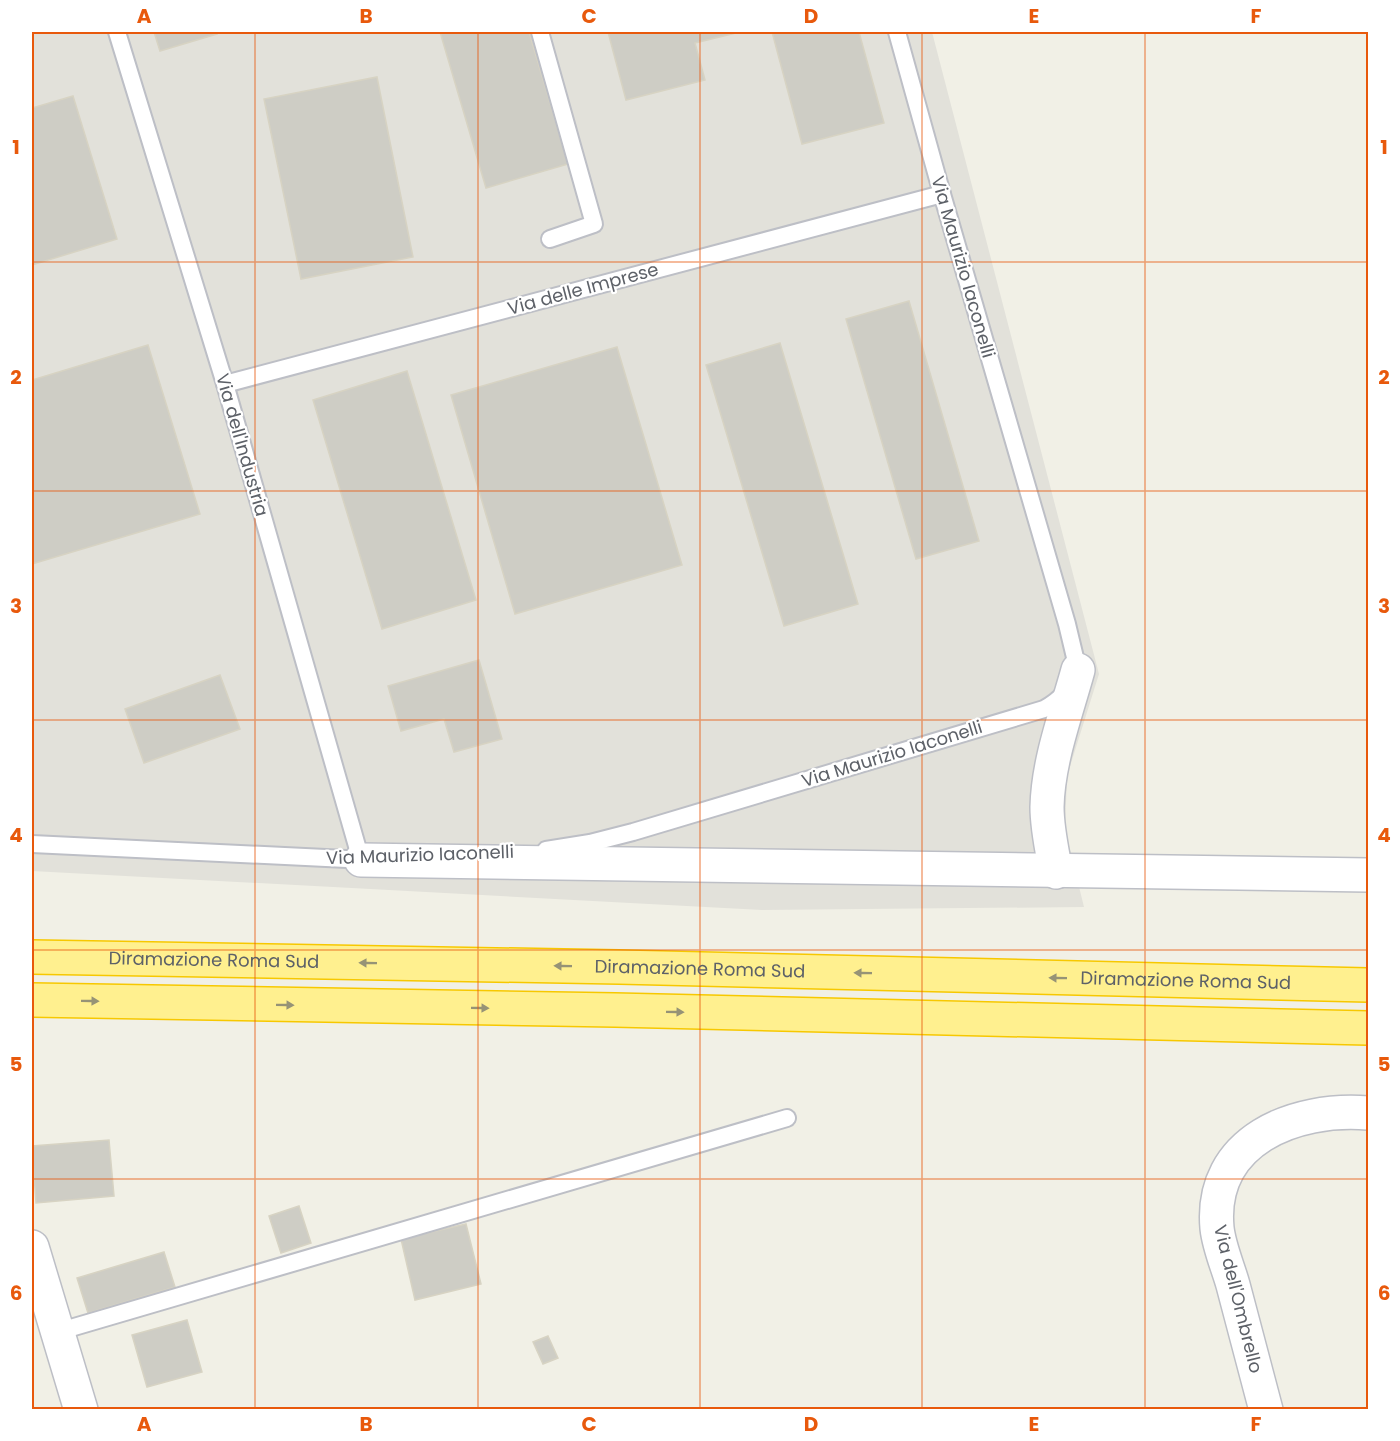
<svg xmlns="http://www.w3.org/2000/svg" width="1400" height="1441" font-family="Poppins,sans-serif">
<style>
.industrial{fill:#e2e1da}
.building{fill:#cecdc5;stroke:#d7d3c3;stroke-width:1.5}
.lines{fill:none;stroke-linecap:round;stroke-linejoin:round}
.service-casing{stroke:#bdbfc6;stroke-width:20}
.minor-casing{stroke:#bdbfc6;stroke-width:36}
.motorway-casing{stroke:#f7c800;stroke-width:36}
.service{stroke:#fff;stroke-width:16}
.minor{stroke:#fff;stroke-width:33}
.motorway{stroke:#fff08f;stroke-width:33}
.oneway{fill:#969376}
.grid{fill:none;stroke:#e8590c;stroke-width:1.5;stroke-opacity:0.55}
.labels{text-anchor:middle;stroke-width:4.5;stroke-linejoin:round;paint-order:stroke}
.street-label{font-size:18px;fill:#5d6168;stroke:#fff}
.neatline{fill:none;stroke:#e8590c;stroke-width:2}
.grid-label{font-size:20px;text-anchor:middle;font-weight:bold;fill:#e8590c}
</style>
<rect width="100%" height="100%" fill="#f1f0e6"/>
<path class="industrial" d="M 32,32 L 932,32 L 1099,674 L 1067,776 L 1065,830 L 1084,907 L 762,910 L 32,871 Z"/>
<g class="building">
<path d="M 154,32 L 216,32 L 217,34 L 160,51 Z"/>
<path d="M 440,32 L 529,32 L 568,164 L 486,188 Z"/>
<path d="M 608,32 L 740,32 L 695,43 L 705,80 L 626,100 Z"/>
<path d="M 772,32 L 859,32 L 884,123 L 802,144 Z"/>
<path d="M 377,77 L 413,257 L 301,279 L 264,99 Z"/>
<path d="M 73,96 L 117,239 L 32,265 L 32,108 Z"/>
<path d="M 909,301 L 979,541 L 916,559 L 846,319 Z"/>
<path d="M 780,343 L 858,604 L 784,626 L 706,365 Z"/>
<path d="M 148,345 L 200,514 L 32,564 L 32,380 Z"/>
<path d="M 617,347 L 682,565 L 515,614 L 451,395 Z"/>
<path d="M 407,371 L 476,600 L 382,629 L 313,400 Z"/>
<path d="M 479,660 L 502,739 L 454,752 L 444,719 L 401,731 L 388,686 Z"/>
<path d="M 220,675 L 240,729 L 144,763 L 125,709 Z"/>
<path d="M 109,1140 L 114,1196 L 36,1203 L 32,1146 Z"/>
<path d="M 299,1206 L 311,1243 L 281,1253 L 269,1216 Z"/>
<path d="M 466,1224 L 481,1284 L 415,1300 L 401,1239 Z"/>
<path d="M 164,1252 L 175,1287 L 88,1313 L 77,1278 Z"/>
<path d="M 187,1320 L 202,1372 L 147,1387 L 132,1335 Z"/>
<path d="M 548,1336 L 558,1358 L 543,1364 L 533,1342 Z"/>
</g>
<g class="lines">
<g class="service-casing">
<g id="service">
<path d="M 117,32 L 225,384 L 361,860"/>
<path d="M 540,32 L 594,224 L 550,239"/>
<path d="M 225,384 L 942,194"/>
<path d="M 32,844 L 367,860"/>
<path d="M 546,850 L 590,843 L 633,832 L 1044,709 C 1064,698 1068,689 1078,670 L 1067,624 L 942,194 L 897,32"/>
<path d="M 57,1332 L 787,1118"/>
</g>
</g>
<g class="minor-casing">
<g id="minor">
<path d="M 361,860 L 1368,875"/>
<path d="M 1056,872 C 1052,850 1047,829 1047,807 C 1048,761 1066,714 1078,670"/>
<path d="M 32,1247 L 81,1410"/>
<path d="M 1266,1410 C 1255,1368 1244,1327 1233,1285 C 1228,1267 1219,1247 1217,1228 C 1209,1140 1295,1107 1368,1113"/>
</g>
</g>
<g class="motorway-casing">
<g id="motorway">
<path id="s1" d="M 32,957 L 619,967 L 1368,985"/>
<path d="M 32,1000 L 615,1010 L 1368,1028"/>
</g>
</g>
<use href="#service" class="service"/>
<use href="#minor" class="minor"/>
<use href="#motorway" class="motorway"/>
</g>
<defs><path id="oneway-solid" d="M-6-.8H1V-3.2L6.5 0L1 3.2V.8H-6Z" transform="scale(1.5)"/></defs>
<g class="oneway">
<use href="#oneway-solid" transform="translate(368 963) rotate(-179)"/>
<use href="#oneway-solid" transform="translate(563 966) rotate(-179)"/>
<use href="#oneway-solid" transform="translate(863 973) rotate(-179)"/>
<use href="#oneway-solid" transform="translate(1058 978) rotate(-179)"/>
<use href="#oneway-solid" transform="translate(90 1001) rotate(1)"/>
<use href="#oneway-solid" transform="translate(285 1005) rotate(1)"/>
<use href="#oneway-solid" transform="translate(480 1008) rotate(1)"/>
<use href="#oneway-solid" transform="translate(675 1012) rotate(1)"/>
</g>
<path class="grid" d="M 255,32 L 255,1410M 478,32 L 478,1410M 700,32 L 700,1410M 922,32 L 922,1410M 1145,32 L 1145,1410M 32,262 L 1368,262M 32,491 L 1368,491M 32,720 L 1368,720M 32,950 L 1368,950M 32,1179 L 1368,1179"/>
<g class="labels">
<g class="street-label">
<text transform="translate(963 267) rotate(74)" y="6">Via Maurizio Iaconelli</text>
<text transform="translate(583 289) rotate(-15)" y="6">Via delle Imprese</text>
<text transform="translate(242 445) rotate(74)" y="6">Via dell'Industria</text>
<text transform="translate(892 754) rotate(-17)" y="6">Via Maurizio Iaconelli</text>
<text transform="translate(420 855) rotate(-2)" y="6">Via Maurizio Iaconelli</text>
<text dy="6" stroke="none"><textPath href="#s1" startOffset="182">Diramazione Roma Sud</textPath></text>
<text dy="6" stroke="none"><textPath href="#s1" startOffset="668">Diramazione Roma Sud</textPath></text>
<text dy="6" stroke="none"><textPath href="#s1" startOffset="1154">Diramazione Roma Sud</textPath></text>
<text transform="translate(1238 1299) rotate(76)" y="6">Via dell'Ombrello</text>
</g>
</g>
<rect width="1400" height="1441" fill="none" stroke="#ffffff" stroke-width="66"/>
<rect x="33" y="33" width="1334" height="1375" class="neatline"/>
<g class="grid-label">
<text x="144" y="23">A</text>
<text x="366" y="23">B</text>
<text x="589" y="23">C</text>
<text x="811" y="23">D</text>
<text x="1034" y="23">E</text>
<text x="1256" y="23">F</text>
<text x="16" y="154">1</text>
<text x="1384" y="154">1</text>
<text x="16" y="384">2</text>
<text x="1384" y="384">2</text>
<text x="16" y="613">3</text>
<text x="1384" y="613">3</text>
<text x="16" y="842">4</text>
<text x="1384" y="842">4</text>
<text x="16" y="1071">5</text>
<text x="1384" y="1071">5</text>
<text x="16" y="1300">6</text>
<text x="1384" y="1300">6</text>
<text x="144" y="1431">A</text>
<text x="366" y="1431">B</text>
<text x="589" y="1431">C</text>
<text x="811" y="1431">D</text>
<text x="1034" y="1431">E</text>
<text x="1256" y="1431">F</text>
</g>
</svg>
